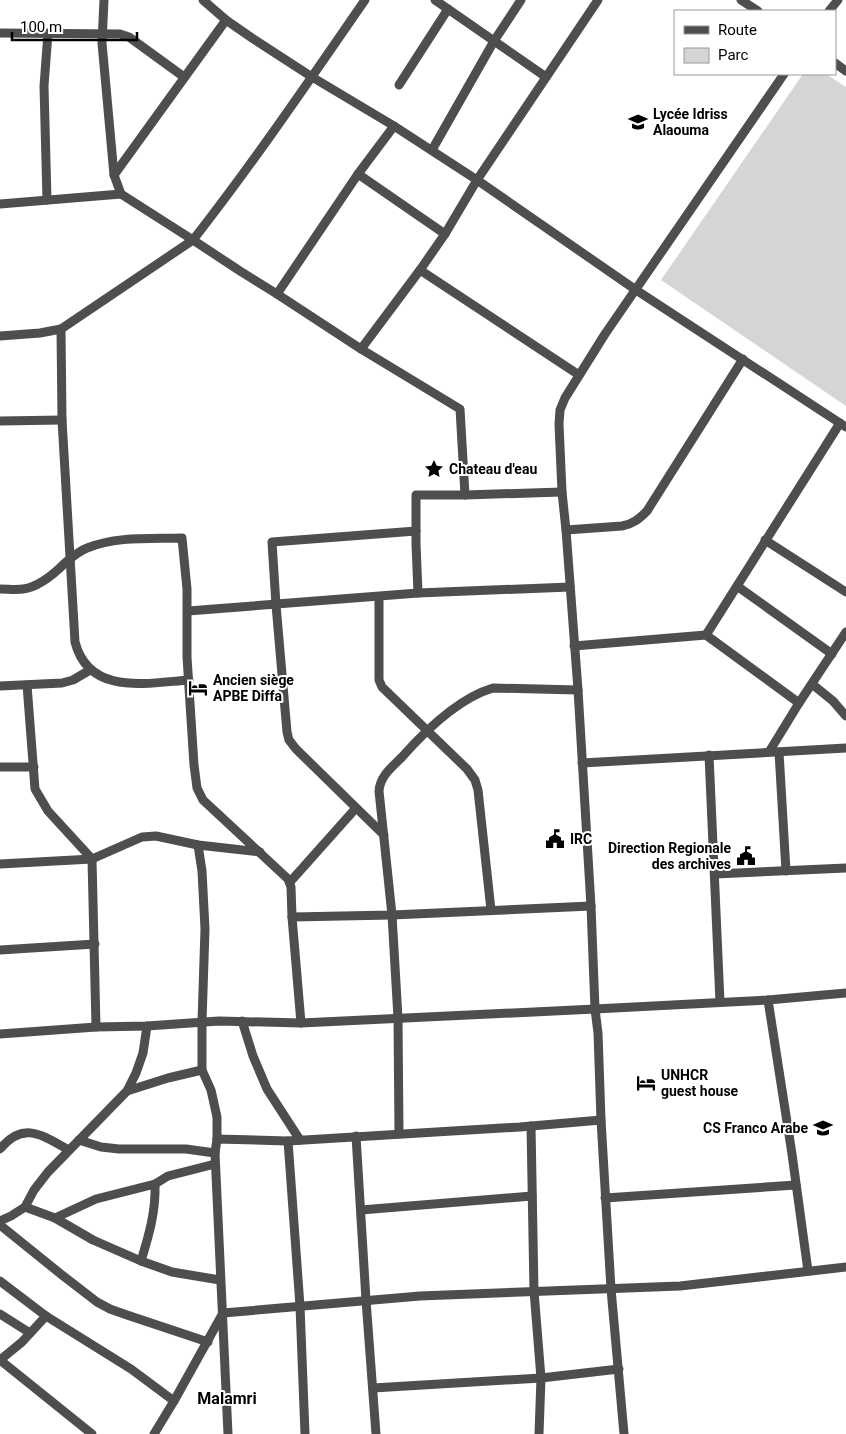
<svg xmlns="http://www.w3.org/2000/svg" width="846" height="1434" font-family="Roboto,sans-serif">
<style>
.green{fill:#d5d5d5}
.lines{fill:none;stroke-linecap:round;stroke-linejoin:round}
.minor{stroke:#4e4e4e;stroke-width:9}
.labels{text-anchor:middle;stroke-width:4;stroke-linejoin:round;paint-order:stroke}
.poi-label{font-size:14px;font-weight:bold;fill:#000;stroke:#fff;text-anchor:start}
.quarter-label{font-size:16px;font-weight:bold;fill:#000;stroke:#fff}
</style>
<rect width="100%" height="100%" fill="#fff"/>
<path class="green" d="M 803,74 L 826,74 L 846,87 L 846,406 L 661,280 Z"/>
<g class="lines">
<g class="minor">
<path d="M 104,0 L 102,43 L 114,175 L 121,194 L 193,240 C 254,162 309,81 365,0"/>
<path d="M 203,0 L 226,20 L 252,38 L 312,77 L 394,126 L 477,180 L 636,290 L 846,427"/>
<path d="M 435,0 L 546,77"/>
<path d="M 741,0 L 758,11"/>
<path d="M 829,11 L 838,0"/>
<path d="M 0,33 L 120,34 L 129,37 L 184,77"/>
<path d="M 835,63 L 846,71"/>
<path d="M 784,74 L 605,334 L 565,398 L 560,410 L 559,424 L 562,492 L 566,530 L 578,690 L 591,906 L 595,1009 L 768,1000 L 846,993"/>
<path d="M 399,85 L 448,9"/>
<path d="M 394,126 L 358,174 L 277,294 L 361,349 L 460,409 L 465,495"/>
<path d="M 432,150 L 494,41 L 521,0"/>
<path d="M 358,174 L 445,234"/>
<path d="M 114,175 L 226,20"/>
<path d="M 47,200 L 44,86 L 48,33"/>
<path d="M 0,204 L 121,194"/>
<path d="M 420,270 L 579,375"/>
<path d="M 61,329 L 62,420 L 75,642 C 89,696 147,683 189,680"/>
<path d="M 0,336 L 40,333 L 61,329 L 193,240 L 240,271 L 277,294"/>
<path d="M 361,349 L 420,270 L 445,234 L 477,180 L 598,0"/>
<path d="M 0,421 L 62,420"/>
<path d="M 562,492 L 465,495 L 416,495 L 416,544 L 418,593 L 570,587"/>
<path d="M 566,530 L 622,526 C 633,524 639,519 647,511 L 743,359"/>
<path d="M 765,540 L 846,592"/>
<path d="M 737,586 L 832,654"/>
<path d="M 0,589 C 8,589 16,590 23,589 C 39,587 54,574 65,563 C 72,557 79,551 87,548 C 117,536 150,539 182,538 L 187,589 L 187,657 L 194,765 L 197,788 L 203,800 L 288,879 L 291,887 L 292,917 L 392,915 L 591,906"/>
<path d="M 379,597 L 379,680 L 382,687 L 467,769 L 475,780 L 478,790 L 491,910"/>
<path d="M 188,611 L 418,593"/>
<path d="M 706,635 L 840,423"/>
<path d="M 574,646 L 706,635 L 799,703"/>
<path d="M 812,684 L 833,701 L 846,716"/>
<path d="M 27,685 L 35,789 L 48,811 L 92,859 L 96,1027"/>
<path d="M 0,686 L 62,683 L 73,680 L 90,670"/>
<path d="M 769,752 L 799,703 L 846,632"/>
<path d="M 779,752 L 786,871"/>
<path d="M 709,755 L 720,1002"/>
<path d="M 582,763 L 846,748"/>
<path d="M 0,767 L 34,767"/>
<path d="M 384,835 L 296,749 L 289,740 L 287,732 L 276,605 L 272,542 L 416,531"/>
<path d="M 198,845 L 202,871 L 205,929 L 202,1022 L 202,1070 L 211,1090 L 217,1117 L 217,1139"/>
<path d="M 0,864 L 92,859 L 142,837 L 156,836 L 198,845 L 260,852"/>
<path d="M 715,874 L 846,868"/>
<path d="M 290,882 L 356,808"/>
<path d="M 292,917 L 301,1023"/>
<path d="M 0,950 L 95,944"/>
<path d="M 768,1000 L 792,1154 L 808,1271"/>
<path d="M 242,1021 L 253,1056 L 267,1089 L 300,1140"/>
<path d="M 0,1034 L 96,1027 L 147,1026 L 219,1021 L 301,1023 L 595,1009 L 598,1033 L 601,1120 L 611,1289 L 624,1434"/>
<path d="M 127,1091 L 168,1078 L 202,1070"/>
<path d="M 531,1126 L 534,1291 L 541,1378 L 539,1434"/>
<path d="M 399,1134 L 398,1018 L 392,915 L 379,791 C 380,776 392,767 402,757 C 425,731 459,698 493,688 L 578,690"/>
<path d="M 356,1136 L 366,1300 L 376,1434"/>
<path d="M 79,1140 L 101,1147 L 119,1149 L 186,1149 L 215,1153 L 217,1139 L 288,1141 L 520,1127 L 601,1120"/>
<path d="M 288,1141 L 300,1306 L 305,1434"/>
<path d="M 0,1149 C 24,1120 43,1136 69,1150"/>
<path d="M 215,1153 L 228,1434"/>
<path d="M 605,1198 L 796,1185"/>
<path d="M 25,1207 L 55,1218 L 93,1240 L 141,1261 L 172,1272 L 220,1280"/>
<path d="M 361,1210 L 532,1196"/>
<path d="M 55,1218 L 96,1199 L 155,1184 L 168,1176 L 215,1164"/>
<path d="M 0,1221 L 11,1216 L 25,1207 L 34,1190 L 48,1172 L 127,1091 L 136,1073 L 143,1053 L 147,1026"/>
<path d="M 0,1225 L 62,1275 L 97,1302 L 110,1309 L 127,1315 L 208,1342"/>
<path d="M 141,1261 C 149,1235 156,1211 155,1184"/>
<path d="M 0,1281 L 46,1316 L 131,1369 L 174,1401"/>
<path d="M 223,1313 L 420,1296 L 680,1286 L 846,1267"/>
<path d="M 0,1314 L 30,1333"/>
<path d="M 0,1360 L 92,1434"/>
<path d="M 0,1360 L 22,1342 L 46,1316"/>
<path d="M 373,1388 L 541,1378 L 619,1369"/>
<path d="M 154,1434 L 174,1401 L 223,1313"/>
</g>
</g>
<defs>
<g id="school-bare" transform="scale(1.5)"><path d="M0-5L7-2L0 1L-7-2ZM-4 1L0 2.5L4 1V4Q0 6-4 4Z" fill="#000" stroke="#fff" stroke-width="2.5" paint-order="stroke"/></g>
<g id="sight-bare" transform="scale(1.5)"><path d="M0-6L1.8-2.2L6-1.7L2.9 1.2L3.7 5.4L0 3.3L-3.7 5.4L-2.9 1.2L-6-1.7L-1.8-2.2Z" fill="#000" stroke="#fff" stroke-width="2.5" paint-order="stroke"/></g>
<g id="hotel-bare" transform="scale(1.5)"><path d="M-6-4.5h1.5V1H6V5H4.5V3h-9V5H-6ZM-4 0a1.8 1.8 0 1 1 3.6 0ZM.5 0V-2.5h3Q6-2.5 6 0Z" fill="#000" stroke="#fff" stroke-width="2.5" paint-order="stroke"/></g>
<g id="civic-bare" transform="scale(1.5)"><path d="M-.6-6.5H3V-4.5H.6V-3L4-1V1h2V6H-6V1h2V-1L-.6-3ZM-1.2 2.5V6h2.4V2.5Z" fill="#000" stroke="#fff" stroke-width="2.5" paint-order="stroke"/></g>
</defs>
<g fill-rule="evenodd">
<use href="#school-bare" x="638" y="122"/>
<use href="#sight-bare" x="434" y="469"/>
<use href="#hotel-bare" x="198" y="688"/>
<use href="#civic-bare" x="555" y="839"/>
<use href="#civic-bare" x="746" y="856"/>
<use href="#hotel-bare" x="646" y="1083"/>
<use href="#school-bare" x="823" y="1128"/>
</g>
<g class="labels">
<g class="poi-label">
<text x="653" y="119">Lycée Idriss<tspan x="653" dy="16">Alaouma</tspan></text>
<text x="449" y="474">Chateau d'eau</text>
<text x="213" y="685">Ancien siège<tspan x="213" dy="16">APBE Diffa</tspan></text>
<text x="570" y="844">IRC</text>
<text x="731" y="853" text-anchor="end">Direction Regionale<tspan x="731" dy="16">des archives</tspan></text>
<text x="661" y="1080">UNHCR<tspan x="661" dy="16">guest house</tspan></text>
<text x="808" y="1133" text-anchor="end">CS Franco Arabe</text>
</g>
<g class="quarter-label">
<text x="227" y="1404">Malamri</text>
</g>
</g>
<rect x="674" y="10" width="162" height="65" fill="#ffffff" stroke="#999999"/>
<rect x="684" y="26" width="25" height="8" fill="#4e4e4e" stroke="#999999"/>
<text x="718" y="35" font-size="15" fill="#000000">Route</text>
<rect x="684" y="48" width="25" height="15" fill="#d5d5d5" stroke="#999999"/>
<text x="718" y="60" font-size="15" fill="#000000">Parc</text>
<path d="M12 32v8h125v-8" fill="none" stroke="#000000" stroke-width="2.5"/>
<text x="20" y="32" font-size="15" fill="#000000" stroke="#ffffff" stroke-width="4" paint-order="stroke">100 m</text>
</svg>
